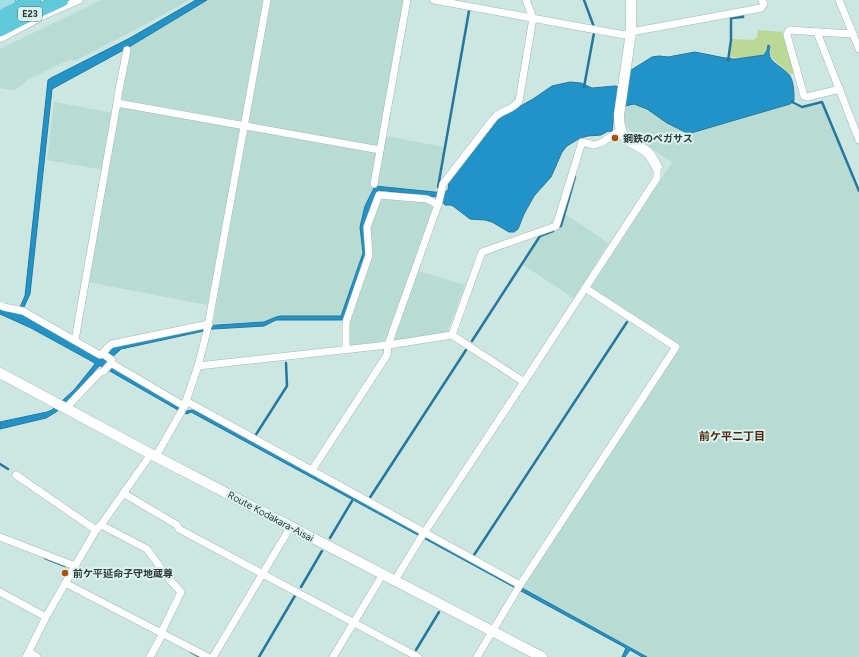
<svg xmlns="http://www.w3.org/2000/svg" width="859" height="657" font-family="Figtree,'Noto Sans JP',sans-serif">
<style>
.built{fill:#b8dbd4}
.green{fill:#bad996}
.water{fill:#2193c9;stroke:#25789d}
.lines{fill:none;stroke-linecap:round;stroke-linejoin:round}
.stream{stroke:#25789d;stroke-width:2.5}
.street-casing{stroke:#a0b9b4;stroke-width:8}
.secondary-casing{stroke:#a0b9b4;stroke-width:11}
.primary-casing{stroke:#4f97a1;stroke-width:12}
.highway-casing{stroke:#4f97a1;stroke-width:14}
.street{stroke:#fff;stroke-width:7}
.secondary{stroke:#fff;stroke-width:10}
.primary{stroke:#a0dfe9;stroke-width:11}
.highway{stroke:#61cada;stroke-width:13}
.poi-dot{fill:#b0500a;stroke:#d9f3ee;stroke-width:1.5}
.labels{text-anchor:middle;stroke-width:4;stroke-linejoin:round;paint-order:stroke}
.shield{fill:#d9f3ee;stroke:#61706d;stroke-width:1}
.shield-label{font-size:9px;font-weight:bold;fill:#2e3836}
.poi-label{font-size:10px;font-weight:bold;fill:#2e3836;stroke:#d9f3ee;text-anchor:start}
.street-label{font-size:10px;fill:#2e3836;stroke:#d9f3ee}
.neighbourhood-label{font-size:11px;font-weight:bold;fill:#4e1f02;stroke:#d9f3ee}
</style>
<rect width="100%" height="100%" fill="#cce6e1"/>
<g class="built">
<path d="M 101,0 L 189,0 L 150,22 L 75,61 L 71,59 L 29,79 L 15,90 L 0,88 L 0,49 Z"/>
<path d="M 207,0 L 264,0 L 241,121 L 124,100 L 120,95 L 129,47 Z"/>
<path d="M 271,0 L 404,0 L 379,143 L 376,146 L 251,124 L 249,121 Z"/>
<path d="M 54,102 L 113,113 L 104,170 L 47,160 Z"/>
<path d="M 634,104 L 647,109 L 667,123 L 687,133 L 691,133 L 790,104 L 802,108 L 822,104 L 859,195 L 859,657 L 647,657 L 522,588 L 680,346 L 592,290 L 592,286 L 672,162 L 636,139 L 626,125 L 622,114 L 625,106 Z"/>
<path d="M 122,107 L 237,127 L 241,131 L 207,305 L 88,282 L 119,109 Z"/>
<path d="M 250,129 L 374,151 L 377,153 L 385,136 L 444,147 L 436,192 L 375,186 L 365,206 L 360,227 L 363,253 L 341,316 L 282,316 L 276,317 L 264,322 L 213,324 L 247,132 Z"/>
<path d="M 393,198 L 425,201 L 434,206 L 386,339 L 379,342 L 348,346 L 348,325 L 370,227 L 380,201 Z"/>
<path d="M 565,214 L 608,243 L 575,299 L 523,265 L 540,236 L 559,229 L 562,226 Z"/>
<path d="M 418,271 L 465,285 L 447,333 L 404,340 L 395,340 L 395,336 Z"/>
</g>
<path class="green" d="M 758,30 L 782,32 L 794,73 L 790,74 C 785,68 771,61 770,53 C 770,51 771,49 771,46 L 768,45 L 765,53 L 761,55 C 753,57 737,60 730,56 L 732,39 L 753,40 L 757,37 Z"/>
<path class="water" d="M 196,0 L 207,0 L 129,47 L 52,89 L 30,294 L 23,309 L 22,315 L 99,358 L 111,347 L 202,326 L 264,322 L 276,317 L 281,316 L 341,316 L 363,253 L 360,227 L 365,206 L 375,186 L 444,193 L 448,190 L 449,182 L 483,138 L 488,133 L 499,118 L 533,99 L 552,86 L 570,82 L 581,83 L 592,88 L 615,86 L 626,88 L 628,72 L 652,57 L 659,56 L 668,57 L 695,52 L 725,58 L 730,58 L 732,59 L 736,59 L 764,55 L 767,50 L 768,45 L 770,46 C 770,49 769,50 769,53 C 769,63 785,68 790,76 C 794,83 794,93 794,101 L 790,104 L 691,133 L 687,133 L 667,123 L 647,109 L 634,104 L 625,106 L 615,104 L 612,132 L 608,131 L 601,135 L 588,136 L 580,138 L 567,146 L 562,152 L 551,177 L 534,196 L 524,214 L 518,229 L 514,232 L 509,232 L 492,222 L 485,220 L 470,219 L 453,206 L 450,205 L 445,205 L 438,197 L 378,190 L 370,208 L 364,226 L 367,254 L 344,320 L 276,320 L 264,326 L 213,329 L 121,349 L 108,361 L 186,411 L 192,410 L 198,412 L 522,588 L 647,657 L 642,657 L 630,650 L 625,657 L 622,657 L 626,648 L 191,412 L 187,414 L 178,410 L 101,366 L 99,366 L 70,399 L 56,412 L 46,418 L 0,429 L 0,422 L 47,412 L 52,410 L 74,390 L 95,364 L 93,362 L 31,328 L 0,314 L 0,308 L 15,313 L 20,307 L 25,296 L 48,80 L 51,78 L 130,38 Z"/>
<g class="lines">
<g class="stream">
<path d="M 584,0 L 594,27"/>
<path d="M 728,61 L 731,40 L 731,18 L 743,17 L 743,14"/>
<path d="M 584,87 L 594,33"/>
<path d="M 792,102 L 802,107 L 822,102 L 859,191"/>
<path d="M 438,187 L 469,11"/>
<path d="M 557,228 L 561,226 L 575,177"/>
<path d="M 472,341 L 540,236 L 553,231"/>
<path d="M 255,436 L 287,386 L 286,363"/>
<path d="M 0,464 L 8,469"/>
<path d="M 369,499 L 466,350"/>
<path d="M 330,538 L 352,501"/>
<path d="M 474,555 L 627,322"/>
<path d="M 45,558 L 65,566"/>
<path d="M 301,587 L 322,551"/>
<path d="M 416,650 L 439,612"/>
<path d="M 191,652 L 200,657"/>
<path d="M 259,657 L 296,594"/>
</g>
<g class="street-casing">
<g id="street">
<path d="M 434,0 L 624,35 L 631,32 L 761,8 L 764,4 L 762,0"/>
<path d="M 839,0 L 859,49"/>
<path d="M 817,32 L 790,30 L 788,32 L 787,35 L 804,96 L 807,97 L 840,89"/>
<path d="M 853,34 L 817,32 L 859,140"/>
<path d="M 0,39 L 47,14 L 79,0"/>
<path d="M 117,103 L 118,95 L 127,50"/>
<path d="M 374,184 L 407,0"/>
<path d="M 0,305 L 4,307 L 23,311 L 100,355 C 105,353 107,346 112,344 L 209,324"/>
<path d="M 452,335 L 482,252 L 556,226 L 582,142 L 594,145 L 601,143 L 621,130"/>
<path d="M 75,340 L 117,103 L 380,150"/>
<path d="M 346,349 L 346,322 L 369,255 L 367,227 L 379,195 L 427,199 L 438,205"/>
<path d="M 103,354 L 112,360 L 111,363 L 184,406"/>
<path d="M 198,366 L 388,345 L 452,335 L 524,382"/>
<path d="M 186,401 L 520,585"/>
<path d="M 66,408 L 99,373 L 104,371 L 111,363"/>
<path d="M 156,456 L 184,407 L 198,366 L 207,331 L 267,0"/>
<path d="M 312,470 L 387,355 L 388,345 L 439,202 L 443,184 L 494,118 C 501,110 513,110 519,101 L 533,18 L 526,0"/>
<path d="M 16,475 L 96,530"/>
<path d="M 123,493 L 177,525 L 179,529 L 418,657"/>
<path d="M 101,525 L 147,549 L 168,578 L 181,592 L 161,633"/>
<path d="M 0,537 L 75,566"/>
<path d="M 395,580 L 420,539 L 524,382 L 657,178 L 657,167"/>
<path d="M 65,583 L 208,657"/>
<path d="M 0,592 L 46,617"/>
<path d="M 29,652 L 37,657"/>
<path d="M 26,657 L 46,617 L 75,566 L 96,530 L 101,525 L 151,454"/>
<path d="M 150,657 L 163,633"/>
<path d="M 213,657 L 291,526"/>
<path d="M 333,657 L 383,574"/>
<path d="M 477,657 L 520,585 L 676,347 L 585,288"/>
</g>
</g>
<g class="secondary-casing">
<g id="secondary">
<path d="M 631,0 L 631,32 L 619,115 C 619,124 621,136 629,141 C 635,145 641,147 646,151 C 651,155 654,161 657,167"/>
<path d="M 0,373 L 151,454 L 542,657"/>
</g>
</g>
<g class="primary-casing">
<path id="primary" d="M 0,5 L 10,0"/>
</g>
<g class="highway-casing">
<g id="highway">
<path d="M 0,17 L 34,0"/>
<path d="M 0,30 L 25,17 L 62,0"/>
</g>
</g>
<use href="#street" class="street"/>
<use href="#secondary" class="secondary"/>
<use href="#primary" class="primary"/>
<use href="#highway" class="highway"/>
</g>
<g class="poi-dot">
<circle cx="615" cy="138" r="4"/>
<circle cx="65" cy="573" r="4"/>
</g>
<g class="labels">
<rect class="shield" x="18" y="7" width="24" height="14" rx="3"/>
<g class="shield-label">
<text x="30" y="17">E23</text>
</g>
<g class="poi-label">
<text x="623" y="142">鋼鉄のペガサス</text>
<text x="73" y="577">前ケ平延命子守地蔵尊</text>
</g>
<g class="street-label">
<text transform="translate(271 516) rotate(28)" y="4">Route Kodakara-Aisai</text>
</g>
<g class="neighbourhood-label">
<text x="732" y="440">前ケ平二丁目</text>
</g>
</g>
</svg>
